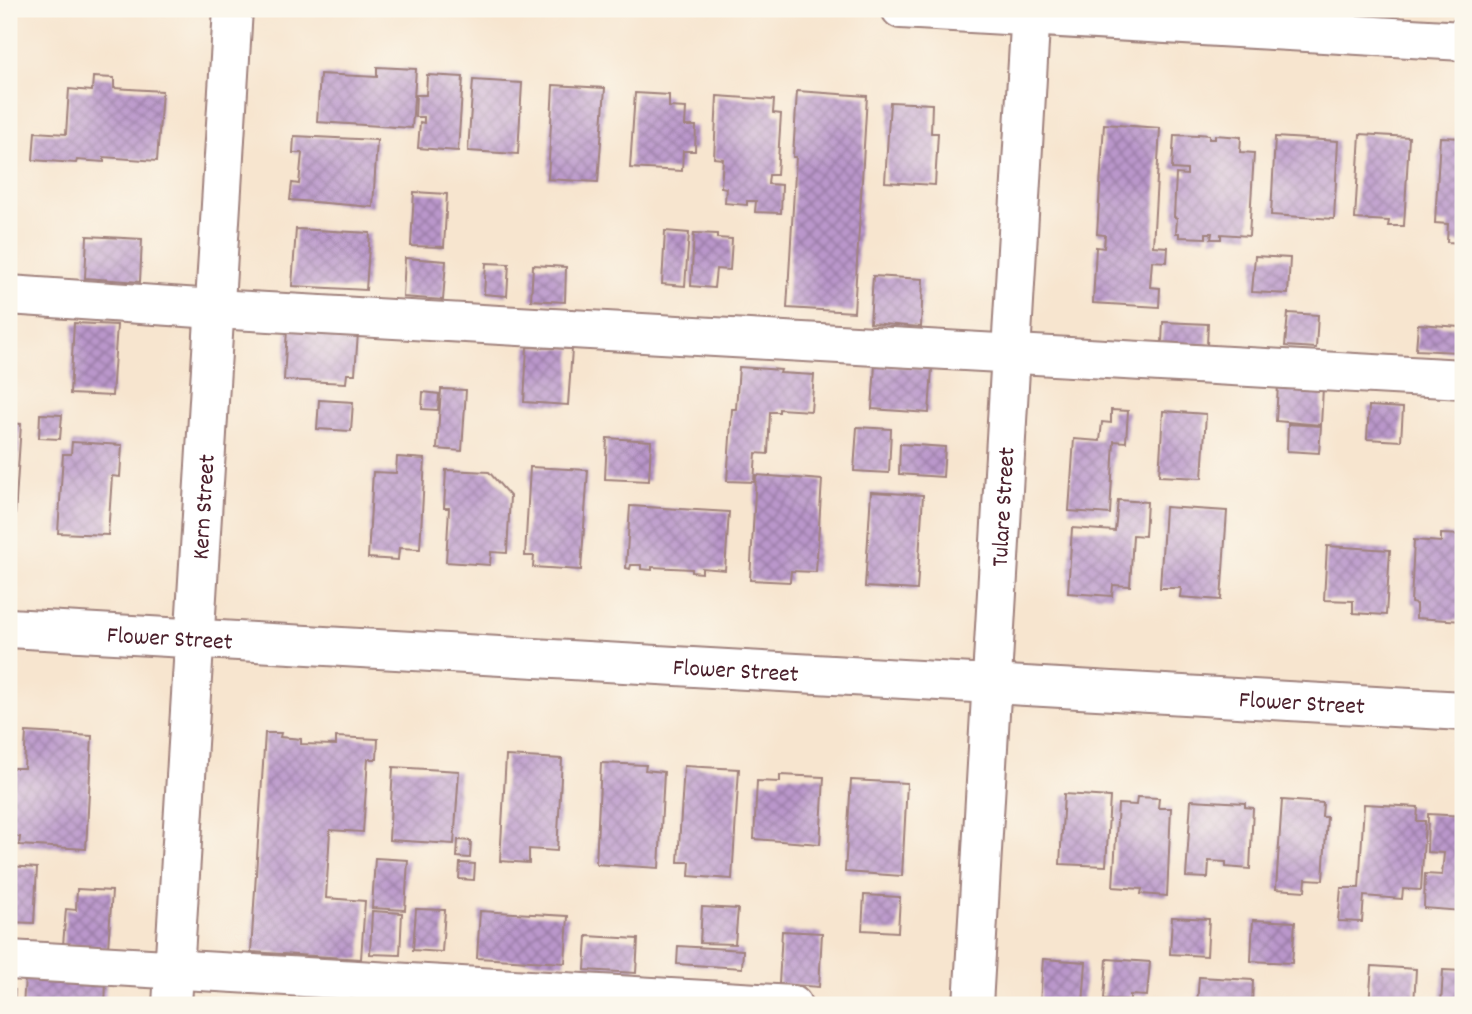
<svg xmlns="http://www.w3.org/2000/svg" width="1472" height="1014" font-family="Dekko,sans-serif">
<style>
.building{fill:url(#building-cross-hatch)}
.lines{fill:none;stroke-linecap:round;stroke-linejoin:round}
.minor-casing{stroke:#a0827d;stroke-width:42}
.minor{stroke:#fff;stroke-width:38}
.labels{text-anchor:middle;stroke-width:5;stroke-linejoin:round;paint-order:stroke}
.street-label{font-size:24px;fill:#4a1f2b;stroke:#fbf7ec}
</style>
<defs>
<pattern id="building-cross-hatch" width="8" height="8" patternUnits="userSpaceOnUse" patternTransform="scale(1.75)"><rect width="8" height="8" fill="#ba97cb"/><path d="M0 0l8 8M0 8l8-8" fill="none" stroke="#997ba5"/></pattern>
</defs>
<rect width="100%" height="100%" fill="#fbf7ec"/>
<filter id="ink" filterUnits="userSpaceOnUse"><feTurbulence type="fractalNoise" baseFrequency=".0143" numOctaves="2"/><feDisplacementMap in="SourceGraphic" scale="14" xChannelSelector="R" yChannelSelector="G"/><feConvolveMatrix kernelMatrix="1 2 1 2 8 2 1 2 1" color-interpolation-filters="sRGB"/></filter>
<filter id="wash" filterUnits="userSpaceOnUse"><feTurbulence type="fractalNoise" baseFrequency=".00686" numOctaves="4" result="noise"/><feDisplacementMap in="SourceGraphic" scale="28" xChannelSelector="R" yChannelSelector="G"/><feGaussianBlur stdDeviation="1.57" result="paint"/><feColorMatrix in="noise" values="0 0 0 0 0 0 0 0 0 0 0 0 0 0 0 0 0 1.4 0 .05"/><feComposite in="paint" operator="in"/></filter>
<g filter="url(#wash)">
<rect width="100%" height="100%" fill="#f7e5cf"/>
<g id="blocks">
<g class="building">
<path d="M 377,67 L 416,69 L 412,128 L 317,122 L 320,74 L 377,77 Z"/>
<path d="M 427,75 L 463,77 L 458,151 L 418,148 L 420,122 L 424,123 L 424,117 L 415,117 L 416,95 L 426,95 Z"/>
<path d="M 93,77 L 114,78 L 114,88 L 162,91 L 157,161 L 104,157 L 104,162 L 77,160 L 76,163 L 33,160 L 35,132 L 66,134 L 69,89 L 92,91 Z"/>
<path d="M 473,80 L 522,83 L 518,154 L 468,151 Z"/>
<path d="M 553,85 L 605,88 L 598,182 L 548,179 Z"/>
<path d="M 797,91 L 867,96 L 854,312 L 787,308 L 796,157 L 793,157 Z"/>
<path d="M 635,93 L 669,95 L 669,107 L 686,108 L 685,126 L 696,126 L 695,151 L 683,151 L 682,171 L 630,168 Z"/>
<path d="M 717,96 L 774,100 L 773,113 L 781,114 L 777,175 L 769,175 L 768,184 L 782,185 L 781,213 L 755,212 L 756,201 L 747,201 L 747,205 L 725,203 L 726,188 L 721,187 L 723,159 L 714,158 Z"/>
<path d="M 890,102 L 932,104 L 931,133 L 938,133 L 935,185 L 885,182 Z"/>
<path d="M 1104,124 L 1160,128 L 1153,246 L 1168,247 L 1167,262 L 1152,261 L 1150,287 L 1160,288 L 1159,307 L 1093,303 L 1096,247 L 1104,248 L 1105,235 L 1097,234 Z"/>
<path d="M 1198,134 L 1209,135 L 1209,139 L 1215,139 L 1215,135 L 1241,137 L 1240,152 L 1254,153 L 1249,236 L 1221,234 L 1221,239 L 1211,239 L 1212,233 L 1206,233 L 1206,238 L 1179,237 L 1179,233 L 1176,233 L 1177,218 L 1174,217 L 1176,174 L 1187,175 L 1187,170 L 1172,169 L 1174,135 L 1198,136 Z"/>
<path d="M 1360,134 L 1409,137 L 1404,226 L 1388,226 L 1389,221 L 1355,219 Z"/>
<path d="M 294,136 L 377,140 L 373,207 L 290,200 L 292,183 L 299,184 L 302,153 L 293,153 Z"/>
<path d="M 1275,137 L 1338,141 L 1334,219 L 1271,215 Z"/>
<path d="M 1440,137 L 1463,138 L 1463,243 L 1447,242 L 1448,224 L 1435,223 Z"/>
<path d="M 414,192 L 447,194 L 444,247 L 411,246 Z"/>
<path d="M 296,229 L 370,233 L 366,290 L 292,286 Z"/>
<path d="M 665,231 L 689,233 L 685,286 L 662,284 Z"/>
<path d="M 694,233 L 717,234 L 717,238 L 732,239 L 730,270 L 716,269 L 714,288 L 691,286 Z"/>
<path d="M 87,236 L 142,239 L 140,282 L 85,278 Z"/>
<path d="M 1255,256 L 1290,258 L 1288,294 L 1252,292 Z"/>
<path d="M 405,258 L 446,261 L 443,300 L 403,297 Z"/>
<path d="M 486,263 L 509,264 L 507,296 L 484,294 Z"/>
<path d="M 533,265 L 566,267 L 565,302 L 531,300 Z"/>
<path d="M 873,276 L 923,279 L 921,327 L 870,323 Z"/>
<path d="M 1288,313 L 1318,315 L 1316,348 L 1285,346 Z"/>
<path d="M 1163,322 L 1208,324 L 1207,345 L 1162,343 Z"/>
<path d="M 74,323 L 117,325 L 112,396 L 70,394 Z"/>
<path d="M 1418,324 L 1460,327 L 1459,352 L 1416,350 Z"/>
<path d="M 287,329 L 358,333 L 355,374 L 347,374 L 346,383 L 284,380 Z"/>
<path d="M 527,347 L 572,349 L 568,405 L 524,402 Z"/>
<path d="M 875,365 L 932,368 L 929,413 L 872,409 Z"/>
<path d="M 739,367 L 781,370 L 780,373 L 814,375 L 811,411 L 779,409 L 779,412 L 770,412 L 768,454 L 756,453 L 754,482 L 727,481 L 732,409 L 736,409 Z"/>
<path d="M 1278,385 L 1323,387 L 1321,425 L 1276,421 Z"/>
<path d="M 441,389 L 466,390 L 462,451 L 437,449 Z"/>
<path d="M 423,392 L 439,394 L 438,410 L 422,409 Z"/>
<path d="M 319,400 L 353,402 L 351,431 L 317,429 Z"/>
<path d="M 1369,406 L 1403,408 L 1401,441 L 1367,439 Z"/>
<path d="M 1111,410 L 1128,411 L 1126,442 L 1114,441 L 1110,514 L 1069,511 L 1074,439 L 1100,441 L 1102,422 L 1111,423 Z"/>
<path d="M 1163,411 L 1206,414 L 1202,478 L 1159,476 Z"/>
<path d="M 40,414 L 62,415 L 60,439 L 39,438 Z"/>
<path d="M 9,423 L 21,424 L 14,532 L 9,532 Z"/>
<path d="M 1288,424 L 1321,426 L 1319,453 L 1287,451 Z"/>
<path d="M 857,427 L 891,429 L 889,473 L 854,471 Z"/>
<path d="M 607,438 L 651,441 L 649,481 L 605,479 Z"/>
<path d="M 72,442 L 122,445 L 120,477 L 112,476 L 108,535 L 58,533 L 63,454 L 71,454 Z"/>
<path d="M 900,444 L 945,447 L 943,477 L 899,474 Z"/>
<path d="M 397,457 L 425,459 L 420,549 L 399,548 L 398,560 L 368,558 L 373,472 L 396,473 Z"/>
<path d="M 530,467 L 588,470 L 581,570 L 533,567 L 534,556 L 525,556 Z"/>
<path d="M 446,470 L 489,472 L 510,496 L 507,553 L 491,552 L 490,565 L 446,562 L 449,508 L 444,508 Z"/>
<path d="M 756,475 L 822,480 L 816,572 L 791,571 L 790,582 L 750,580 Z"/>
<path d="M 871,492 L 923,495 L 917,590 L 865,587 Z"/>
<path d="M 1118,500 L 1147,502 L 1145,536 L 1133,535 L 1130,586 L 1113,585 L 1112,596 L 1068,593 L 1072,528 L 1115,531 Z"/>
<path d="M 630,506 L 729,512 L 725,570 L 702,568 L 702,573 L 692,572 L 692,569 L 652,567 L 652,570 L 641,569 L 641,565 L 631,565 L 630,569 L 626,568 Z"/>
<path d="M 1165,507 L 1227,511 L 1221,600 L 1180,597 L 1181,588 L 1160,588 Z"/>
<path d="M 1441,534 L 1463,535 L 1463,621 L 1416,618 L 1416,604 L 1411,603 L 1414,540 L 1441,542 Z"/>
<path d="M 1327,546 L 1390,550 L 1386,615 L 1353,613 L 1353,601 L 1324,600 Z"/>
<path d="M 26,732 L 92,736 L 86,849 L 19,845 L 20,837 L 9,837 L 9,768 L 24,768 Z"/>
<path d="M 265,733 L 281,733 L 280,737 L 301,739 L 301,744 L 336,745 L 336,737 L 378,739 L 377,759 L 368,759 L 363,832 L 330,830 L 326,898 L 365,901 L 361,959 L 251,952 Z"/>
<path d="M 506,756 L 562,759 L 557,851 L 529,849 L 529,863 L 500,861 Z"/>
<path d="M 601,763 L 646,765 L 645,770 L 664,772 L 659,868 L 596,864 Z"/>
<path d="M 684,766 L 739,769 L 732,879 L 689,876 L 690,862 L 678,862 Z"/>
<path d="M 393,767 L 459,771 L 454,844 L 389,840 Z"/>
<path d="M 780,775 L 824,777 L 820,844 L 754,839 L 757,781 L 780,782 Z"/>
<path d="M 851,780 L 907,783 L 902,876 L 845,872 Z"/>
<path d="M 1064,794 L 1110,797 L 1106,866 L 1060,864 Z"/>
<path d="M 1137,797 L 1159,798 L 1158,808 L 1171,808 L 1167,896 L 1141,894 L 1142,889 L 1113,887 L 1118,804 L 1136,805 Z"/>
<path d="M 1191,800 L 1245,803 L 1245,807 L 1253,808 L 1250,869 L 1226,867 L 1226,862 L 1209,861 L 1208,878 L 1186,877 Z"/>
<path d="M 1282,800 L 1323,803 L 1322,817 L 1327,817 L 1323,880 L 1306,879 L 1305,891 L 1276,889 Z"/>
<path d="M 1364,804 L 1418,807 L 1417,821 L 1425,821 L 1421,890 L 1403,889 L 1402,899 L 1364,896 L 1362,922 L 1338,921 L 1341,888 L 1359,888 Z"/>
<path d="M 1428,814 L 1463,816 L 1463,911 L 1424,908 L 1425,874 L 1442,875 L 1444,853 L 1427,852 Z"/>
<path d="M 458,840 L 471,841 L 470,858 L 457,857 Z"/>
<path d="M 375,858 L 408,860 L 405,910 L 372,908 Z"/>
<path d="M 460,863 L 475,864 L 474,880 L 459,879 Z"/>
<path d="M 9,866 L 37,868 L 34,923 L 9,922 Z"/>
<path d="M 77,889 L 112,891 L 108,948 L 63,945 L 66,909 L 76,910 Z"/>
<path d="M 864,895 L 900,897 L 898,932 L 862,930 Z"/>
<path d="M 702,907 L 738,909 L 735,944 L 700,943 Z"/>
<path d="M 416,909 L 445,910 L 442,952 L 413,950 Z"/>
<path d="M 372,911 L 402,913 L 400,955 L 370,954 Z"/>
<path d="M 480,911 L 568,916 L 565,963 L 477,958 Z"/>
<path d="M 1172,917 L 1209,919 L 1207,956 L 1170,954 Z"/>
<path d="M 1253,920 L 1295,922 L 1292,963 L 1251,961 Z"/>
<path d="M 782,931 L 822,933 L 819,987 L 779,984 Z"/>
<path d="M 587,936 L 638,939 L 636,973 L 585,970 Z"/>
<path d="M 678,946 L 743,950 L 742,968 L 677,964 Z"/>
<path d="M 1043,959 L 1086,962 L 1083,1005 L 1040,1003 Z"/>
<path d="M 1107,959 L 1150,962 L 1147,996 L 1130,995 L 1130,1000 L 1104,999 Z"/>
<path d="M 1372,966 L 1416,969 L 1414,1005 L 1369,1005 Z"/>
<path d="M 1443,970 L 1463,971 L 1463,1005 L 1441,1005 Z"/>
<path d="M 1199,977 L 1253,980 L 1252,1005 L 1197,1005 Z"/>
<path d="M 25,979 L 106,983 L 105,1005 L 23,1005 Z"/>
<path d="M 9,990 L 15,990 L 14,1005 L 9,1005 Z"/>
</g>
</g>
</g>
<g filter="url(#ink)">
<use href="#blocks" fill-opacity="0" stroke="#a0827d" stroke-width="2"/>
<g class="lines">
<g class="minor-casing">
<g id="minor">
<path d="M 901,9 L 1463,41"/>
<path d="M 9,295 L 214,309 L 1463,379"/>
<path id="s1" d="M 9,628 L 1463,711"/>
<path d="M 9,960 L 792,1005"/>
<path id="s2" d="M 172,1005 L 233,9"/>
<path id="s3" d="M 973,1005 L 1031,9"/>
</g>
</g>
<use href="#minor" class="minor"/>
</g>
</g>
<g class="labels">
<g class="street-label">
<text dy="8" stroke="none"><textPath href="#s2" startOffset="499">Kern Street</textPath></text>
<text dy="8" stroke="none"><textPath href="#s3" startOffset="499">Tulare Street</textPath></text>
<text dy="8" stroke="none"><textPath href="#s1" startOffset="161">Flower Street</textPath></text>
<text dy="8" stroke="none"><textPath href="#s1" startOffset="728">Flower Street</textPath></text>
<text dy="8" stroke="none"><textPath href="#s1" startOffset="1295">Flower Street</textPath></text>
</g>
</g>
<rect width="1472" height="1014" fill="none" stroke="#fbf7ec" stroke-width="35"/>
</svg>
